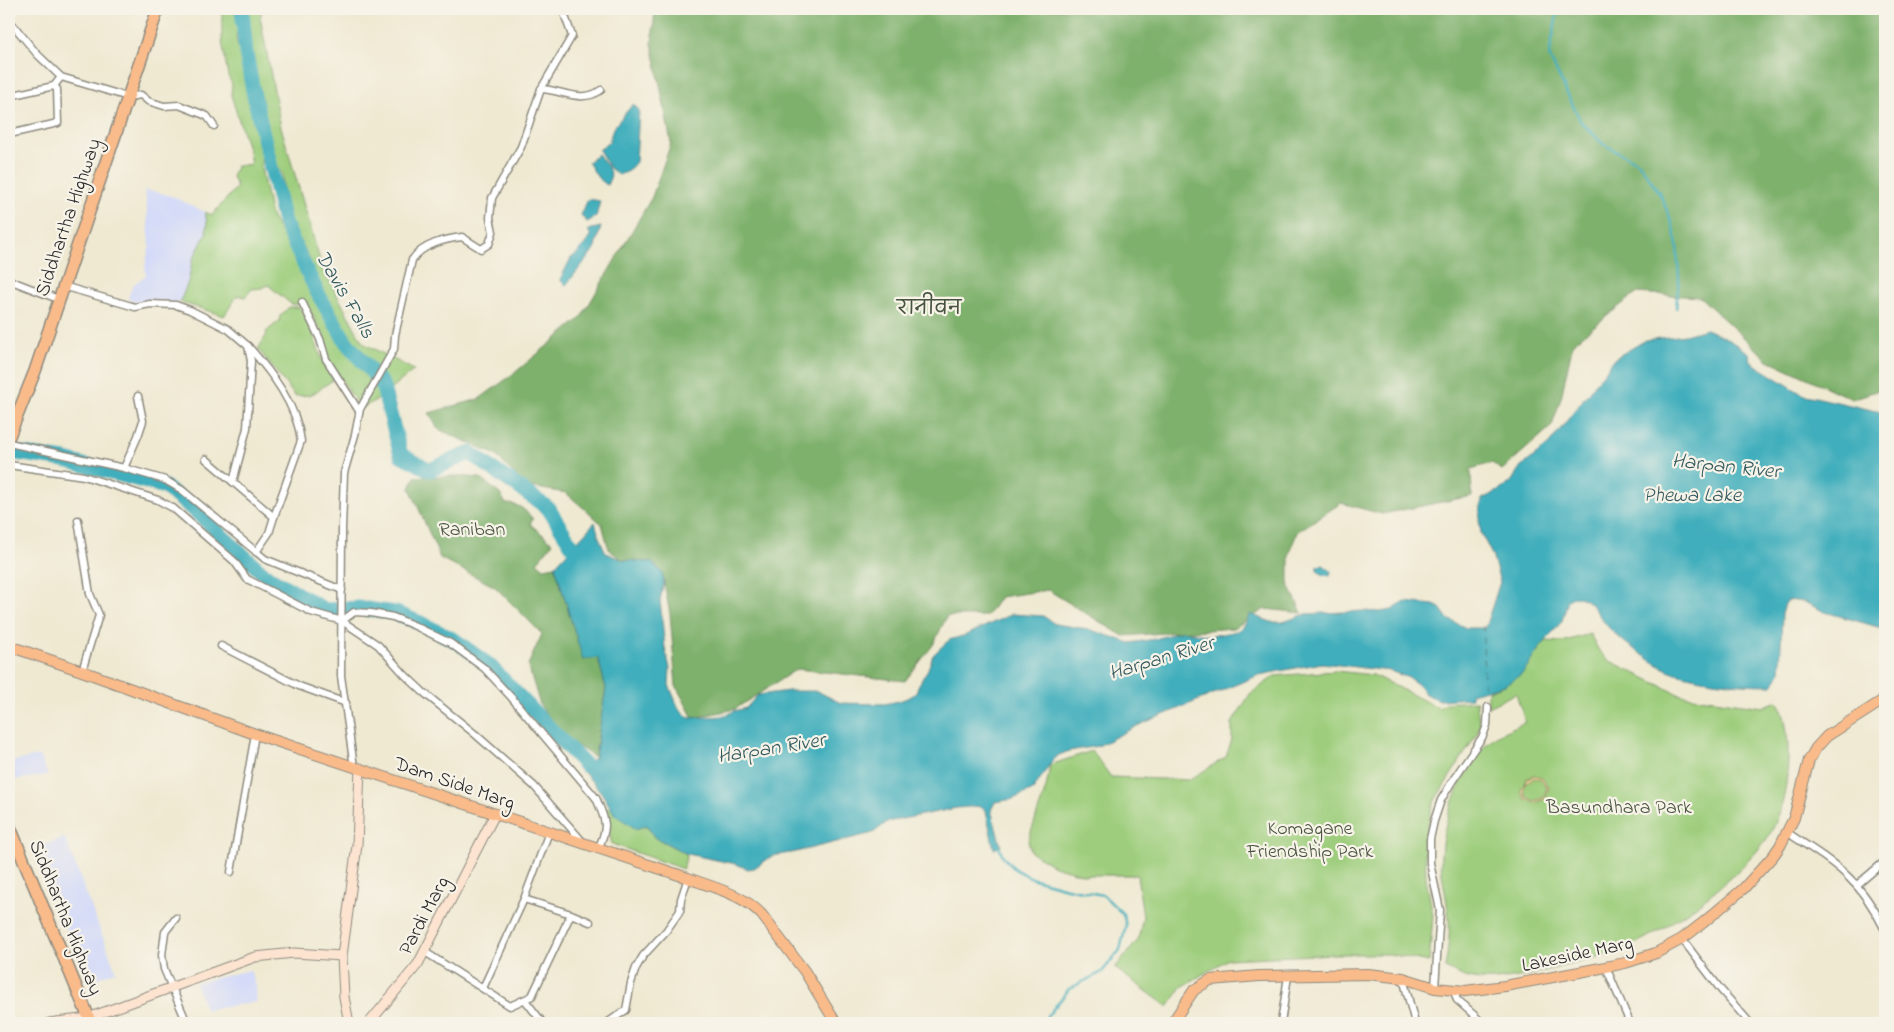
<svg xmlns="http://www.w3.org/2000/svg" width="1894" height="1032" font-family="'Indie Flower','Playpen Sans Deva',sans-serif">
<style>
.built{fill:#d2d9f9}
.green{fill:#9ece7d;stroke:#647c54}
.forest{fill:#7eb16c;stroke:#546e4c}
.sand{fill:#eeda9e;stroke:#8c8264;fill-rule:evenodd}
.water{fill:#40aebc;stroke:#366c74}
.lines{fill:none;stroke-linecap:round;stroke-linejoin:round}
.stream{stroke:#40aebc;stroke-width:2.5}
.river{stroke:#40aebc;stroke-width:15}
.ferry{stroke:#32595e;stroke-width:1;stroke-dasharray:6 5;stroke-linecap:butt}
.street-casing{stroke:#8d8a7e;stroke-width:9}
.secondary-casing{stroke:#8d8a7e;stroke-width:11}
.primary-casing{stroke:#8d8a7e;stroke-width:12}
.highway-casing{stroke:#8d8a7e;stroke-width:14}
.street{stroke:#fff;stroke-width:6}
.secondary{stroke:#fde4d1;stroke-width:9}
.primary{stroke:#fabb8b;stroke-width:10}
.highway{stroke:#fabb8b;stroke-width:11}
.labels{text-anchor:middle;stroke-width:4.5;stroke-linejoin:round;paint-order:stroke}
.street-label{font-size:20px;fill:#2b2b2b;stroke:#f7f3e8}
.park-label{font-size:20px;fill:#485440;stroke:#f7f3e8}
.water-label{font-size:21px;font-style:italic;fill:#32595e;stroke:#f7f3e8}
</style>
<rect width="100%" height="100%" fill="#f7f3e8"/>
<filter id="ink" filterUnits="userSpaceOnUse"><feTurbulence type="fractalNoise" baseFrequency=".02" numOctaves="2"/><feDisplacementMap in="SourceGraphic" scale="10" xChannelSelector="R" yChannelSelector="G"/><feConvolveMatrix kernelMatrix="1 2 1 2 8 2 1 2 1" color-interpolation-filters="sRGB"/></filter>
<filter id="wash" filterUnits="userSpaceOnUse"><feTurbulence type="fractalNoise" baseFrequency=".0096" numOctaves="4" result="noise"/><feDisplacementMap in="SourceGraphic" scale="20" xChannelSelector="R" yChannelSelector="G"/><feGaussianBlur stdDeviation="1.12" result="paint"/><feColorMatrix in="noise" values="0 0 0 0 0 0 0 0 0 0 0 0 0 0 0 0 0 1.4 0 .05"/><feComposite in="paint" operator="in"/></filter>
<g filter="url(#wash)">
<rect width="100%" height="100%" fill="#efe9d2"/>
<g class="built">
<path d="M 144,190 L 157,192 L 174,197 L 205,212 L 207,223 L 206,234 L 193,259 L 188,282 L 180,302 L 172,304 L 161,300 L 134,302 L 128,298 L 133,285 L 146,275 L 145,266 L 149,248 L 150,247 L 146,200 Z"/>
<path d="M 39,756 L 48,775 L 9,781 L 9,762 Z"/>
<path d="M 65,838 L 116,971 L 87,982 L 34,848 Z"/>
<path d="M 250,970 L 257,989 L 255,990 L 257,1002 L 206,1010 L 195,983 Z"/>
</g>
<g class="green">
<path d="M 222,9 L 238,9 L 239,22 L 236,38 L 242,61 L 247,69 L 249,100 L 262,147 L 261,168 L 271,216 L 300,264 L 340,336 L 380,385 L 384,396 L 362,408 L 356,402 L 328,359 L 320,329 L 306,305 L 291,304 L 268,285 L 262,288 L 252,289 L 245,297 L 238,295 L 224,316 L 180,302 L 188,282 L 193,259 L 206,234 L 207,223 L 205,212 L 212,215 L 237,187 L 232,177 L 236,166 L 251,164 L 249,152 L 231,95 L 232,84 L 228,76 L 222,41 Z"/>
<path d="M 249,9 L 263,9 L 260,17 L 281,127 L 322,267 L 363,343 L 414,370 L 391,389 L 348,343 L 319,288 L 309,258 L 289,217 L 284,194 L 282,174 L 271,153 L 261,95 L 250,60 L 245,27 Z"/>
<path d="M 289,307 L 299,307 C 310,321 313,335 319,351 C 322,362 328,371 333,380 L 311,395 L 295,396 L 258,349 L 267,334 L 266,332 L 279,321 L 280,316 Z"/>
<path d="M 1590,634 L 1599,651 L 1608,660 L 1678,694 L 1686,696 L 1763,707 L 1777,701 C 1788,716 1788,742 1788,760 C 1787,787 1782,817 1766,840 C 1741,874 1683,918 1646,938 C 1616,954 1581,962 1548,970 C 1525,976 1497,983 1473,979 C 1464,978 1454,972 1445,968 C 1448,949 1451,930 1448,911 C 1446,892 1440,873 1441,854 C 1444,816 1462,766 1491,740 C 1500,732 1514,728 1525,722 L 1516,693 L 1488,707 L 1488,691 L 1505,685 L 1545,641 L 1562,642 Z"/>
<path d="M 1335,671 L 1373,675 L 1439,708 L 1446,703 L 1476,701 L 1480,725 L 1477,734 L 1435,800 L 1430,816 L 1425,847 L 1426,878 L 1433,916 L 1429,962 L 1389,954 L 1335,954 L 1228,959 L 1182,987 L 1168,1007 L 1115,968 L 1138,940 L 1143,917 L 1137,875 L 1085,875 L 1054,866 L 1031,852 L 1028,841 L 1046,788 L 1050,765 L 1092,751 L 1111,777 L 1189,780 L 1226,757 L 1232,740 L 1232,723 L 1250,694 L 1275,676 Z"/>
<path d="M 611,807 L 615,815 L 647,825 L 654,837 L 687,854 L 683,869 L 612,844 L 604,810 Z"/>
</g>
<g class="forest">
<path d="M 655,9 L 1885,9 L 1885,388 L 1852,399 L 1768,360 L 1700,297 L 1636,293 L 1573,343 L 1561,398 L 1552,426 L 1502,470 L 1492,463 L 1471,469 L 1472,496 L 1382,514 L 1341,503 L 1297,532 L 1289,556 L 1289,585 L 1302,613 L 1265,609 L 1234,628 L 1123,636 L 1048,590 L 1000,597 L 987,616 L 947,616 L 933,645 L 905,681 L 797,669 L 735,709 L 693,718 L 676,686 L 670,614 L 662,572 L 651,562 L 623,560 L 609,550 L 602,524 L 566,493 L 525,486 L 496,455 L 438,429 L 429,413 L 479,399 L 512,375 L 581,318 L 652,197 L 671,143 L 652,43 Z"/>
<path d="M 459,476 L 480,478 L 500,494 L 506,504 C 520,504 524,509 533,519 L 530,524 L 553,543 L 537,562 L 544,568 L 555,566 L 583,659 L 598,658 L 606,688 L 595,757 L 562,737 L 540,705 L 528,665 L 542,634 L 495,587 L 440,558 L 410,488 L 415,477 Z"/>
</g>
<path class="sand" d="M 1534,775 L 1542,777 L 1549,787 L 1545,799 L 1535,803 L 1524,798 L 1521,790 L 1526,779 ZM 1534,778 L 1541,779 L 1547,788 L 1544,797 L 1535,801 L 1526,797 L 1524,790 L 1525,783 Z"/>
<g class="water">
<path d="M 633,104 L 639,110 L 636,162 L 627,172 L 618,175 L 610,168 L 599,150 L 609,142 L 613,128 Z"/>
<path d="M 598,154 L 608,167 L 611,176 L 607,185 L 598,178 L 588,162 Z"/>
<path d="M 588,199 L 600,201 L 596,217 L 587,222 L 581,215 Z"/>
<path d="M 601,227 L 594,250 L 566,285 L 560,280 L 571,258 L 578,253 L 591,236 L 588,230 Z"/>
<path d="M 1706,329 L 1726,338 L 1749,353 L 1751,362 L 1802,394 L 1885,413 L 1885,629 L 1825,612 L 1804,602 L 1788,600 L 1785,604 L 1782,613 L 1780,673 L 1772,685 C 1741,685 1706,682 1676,673 C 1660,668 1643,655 1630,646 C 1622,641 1615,634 1609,628 C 1598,617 1591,595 1573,597 L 1568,600 L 1562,621 L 1536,653 L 1523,673 L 1505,685 L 1471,694 L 1471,698 L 1440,700 L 1425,694 L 1419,685 L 1409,678 L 1390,671 L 1322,663 L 1259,675 L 1139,725 L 1098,746 L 1069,751 L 1059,755 L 1052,761 L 1033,790 L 1013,799 L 995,802 L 991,810 L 1001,846 L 994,849 L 986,811 L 981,806 L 957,808 L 887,822 L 873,833 L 796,852 L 772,856 L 754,868 L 748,869 L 736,864 L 687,854 L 654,837 L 647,825 L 636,829 L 615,815 L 601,792 L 581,769 L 595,757 L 606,688 L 598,658 L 583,660 L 555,566 L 595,522 L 599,537 L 606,553 L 623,560 L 651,562 L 662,572 L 664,582 L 660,600 L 665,648 L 670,668 L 669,685 L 679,709 L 689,718 L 725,716 L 734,711 L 746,708 L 758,695 L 788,691 L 817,691 L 841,703 L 884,704 L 899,701 L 910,697 L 916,693 L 918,686 L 928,669 L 933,655 L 949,640 L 966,635 L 1012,614 L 1043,616 L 1055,624 L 1088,629 L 1130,643 L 1155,639 L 1183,631 L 1211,636 L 1237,631 L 1244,626 L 1250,614 L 1271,622 L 1283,622 L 1306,614 L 1363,611 L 1380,612 L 1392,610 L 1405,602 L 1434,605 L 1440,608 L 1448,619 L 1466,628 L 1485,628 L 1500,582 L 1492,555 L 1481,533 L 1479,519 L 1482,499 L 1500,490 L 1511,482 L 1520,468 L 1549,444 L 1615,358 L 1646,340 L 1685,335 Z"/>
<path d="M 1323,565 L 1331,571 L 1330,576 L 1324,575 L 1317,571 L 1317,566 Z"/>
</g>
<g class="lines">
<g class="stream">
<path d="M 1558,9 L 1549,56 L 1581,122 L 1603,144 L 1639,163 L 1660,194 L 1672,223 L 1677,245 L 1679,279 L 1676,308"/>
<path d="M 999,847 L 1004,858 L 1016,870 L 1034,879 L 1067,888 L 1103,895 L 1123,914 L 1126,925 L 1120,950 L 1102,972 L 1069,989 L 1042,1023"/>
</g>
<g class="river">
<path d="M 242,9 L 246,53 L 254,96 L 284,222 L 317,292 L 346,342 L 382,384 L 401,455 L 430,470 L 470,453 L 548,508 L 583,563"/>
<path d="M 10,452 L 65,460 L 165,487 L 197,513 L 265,575 L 325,610 L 359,608 L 396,613 L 423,624 L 456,641 L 489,665 L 585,765"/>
</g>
<path class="ferry" d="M 1483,626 L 1484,691"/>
</g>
</g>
<g filter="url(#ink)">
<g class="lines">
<g class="street-casing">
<g id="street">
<path d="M 9,20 L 37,54 L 61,77 L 128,97 L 141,95 L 148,101 L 164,106 L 179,105 L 207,116 L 214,126"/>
<path d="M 541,89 C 562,90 582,104 601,90"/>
<path d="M 9,96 L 54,86 L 61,77"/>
<path d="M 14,133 L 58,123 L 57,89 L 54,86"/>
<path d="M 9,280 L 58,299"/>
<path d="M 63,286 L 135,307 L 150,304 L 176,305 L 190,310 L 228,329 L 248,346 L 251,361 L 247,428 L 233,482 L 274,517 L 269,533 L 256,552"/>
<path d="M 302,302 L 320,339 L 326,359 L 359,411"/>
<path d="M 248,346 C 271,372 297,405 301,441 L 274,517"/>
<path d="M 9,443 L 124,468 L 165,480 L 182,490 L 265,559 L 342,590"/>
<path d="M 206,459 L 233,482"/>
<path d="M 9,465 L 84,476 L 158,500 L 173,508 L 234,561 L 247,579 L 311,612 L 342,621 L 378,645 L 405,675 L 423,692 L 475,734 L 534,786 L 582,841"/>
<path d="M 124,468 L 138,436 L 143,421 L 138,396"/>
<path d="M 78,520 L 90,594 L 99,615 L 82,671"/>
<path d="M 342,621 L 354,612 L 371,613 L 393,617 L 413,625 L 450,643 L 484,668 L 511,697 L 596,798 C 606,821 609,826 598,849"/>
<path d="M 221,646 L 299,686 L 346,703"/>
<path d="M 354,767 L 341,676 L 342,529 L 344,473 L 355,435 L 360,409 L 394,349 L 395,335 L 412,260 C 421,245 445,239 462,237 L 481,249 L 489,244 L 493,232 L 490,218 L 492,198 L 521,147 L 541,89 L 572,36 L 565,16 L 566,9"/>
<path d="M 1788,833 C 1834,863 1860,878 1885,930"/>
<path d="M 231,872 L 255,734"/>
<path d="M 1857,885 L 1885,861"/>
<path d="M 524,899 L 571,914 L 590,922"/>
<path d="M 176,918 L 165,932 L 162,955 L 164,969 L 187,1023"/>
<path d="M 1682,939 L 1721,990 L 1750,1023"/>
<path d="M 425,952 L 510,1006 L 532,996 L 571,914"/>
<path d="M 1606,967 L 1630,1023"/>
<path d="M 1403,978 L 1415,1023"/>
<path d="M 483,988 L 524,899 L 549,832"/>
<path d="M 1435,988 L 1440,910 L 1430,863 L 1430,839 L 1434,821 L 1441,800 L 1453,780 L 1483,736 L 1487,725 L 1488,707"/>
<path d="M 1454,991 L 1457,1000 L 1483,1023"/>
<path d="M 525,1000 L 543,1023"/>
<path d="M 607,1023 L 626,1010 L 631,983 L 636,968 L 643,956 L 666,931 L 680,911 L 681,899 L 688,878"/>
<path d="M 1281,1023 L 1288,976"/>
</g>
</g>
<g class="secondary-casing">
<g id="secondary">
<path d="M 49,1023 L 88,1018 L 255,957 L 294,953 L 342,956"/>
<path d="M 349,1023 L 344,997 L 342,956 L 357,845 L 360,768"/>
<path d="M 369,1023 L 418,964 L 495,814"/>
</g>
</g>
<g class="primary-casing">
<g id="primary">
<path d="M 9,646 L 82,671 L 255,734 L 688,878 C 714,888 743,894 762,915 L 805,972 L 836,1023"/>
<path d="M 1172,1023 L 1194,990 L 1210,980 L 1259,976 L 1368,974 L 1403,978 L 1435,988 L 1465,991 L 1505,986 L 1606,967 L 1625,963 L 1656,953 L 1682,939 L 1704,922 L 1743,889 L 1773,856 L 1780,846 L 1794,818 L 1809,760 L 1816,748 L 1827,736 L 1885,699"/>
</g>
</g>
<g class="highway-casing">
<g id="highway">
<path d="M 9,436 L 35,371 L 158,9"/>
<path d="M 9,825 L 91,1023"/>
</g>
</g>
<use href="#street" class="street"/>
<use href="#secondary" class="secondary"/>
<use href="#primary" class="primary"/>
<use href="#highway" class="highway"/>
</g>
</g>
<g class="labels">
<g class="street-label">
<text transform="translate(67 217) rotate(-71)" y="7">Siddhartha Highway</text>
<text transform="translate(455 782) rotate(19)" y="7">Dam Side Marg</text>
<text transform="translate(423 915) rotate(-62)" y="7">Pardi Marg</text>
<text transform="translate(67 917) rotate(68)" y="7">Siddhartha Highway</text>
<text transform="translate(1577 953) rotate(-12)" y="7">Lakeside Marg</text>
</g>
<g class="park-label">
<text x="929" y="314">रानीवन</text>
<text x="472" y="535">Raniban</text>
<text x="1619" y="813">Basundhara Park</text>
<text x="1310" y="834">Komagane<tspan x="1310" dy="23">Friendship Park</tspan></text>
</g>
<g class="water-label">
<text transform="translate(346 294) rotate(60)" y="7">Davis Falls</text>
<text transform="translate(1726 465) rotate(6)" y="7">Harpan River</text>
<text x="1692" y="501">Phewa Lake</text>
<text transform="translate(1161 657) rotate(-17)" y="7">Harpan River</text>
<text transform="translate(771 747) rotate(-9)" y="7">Harpan River</text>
</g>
</g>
<rect width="1894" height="1032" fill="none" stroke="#f7f3e8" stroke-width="30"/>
</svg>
